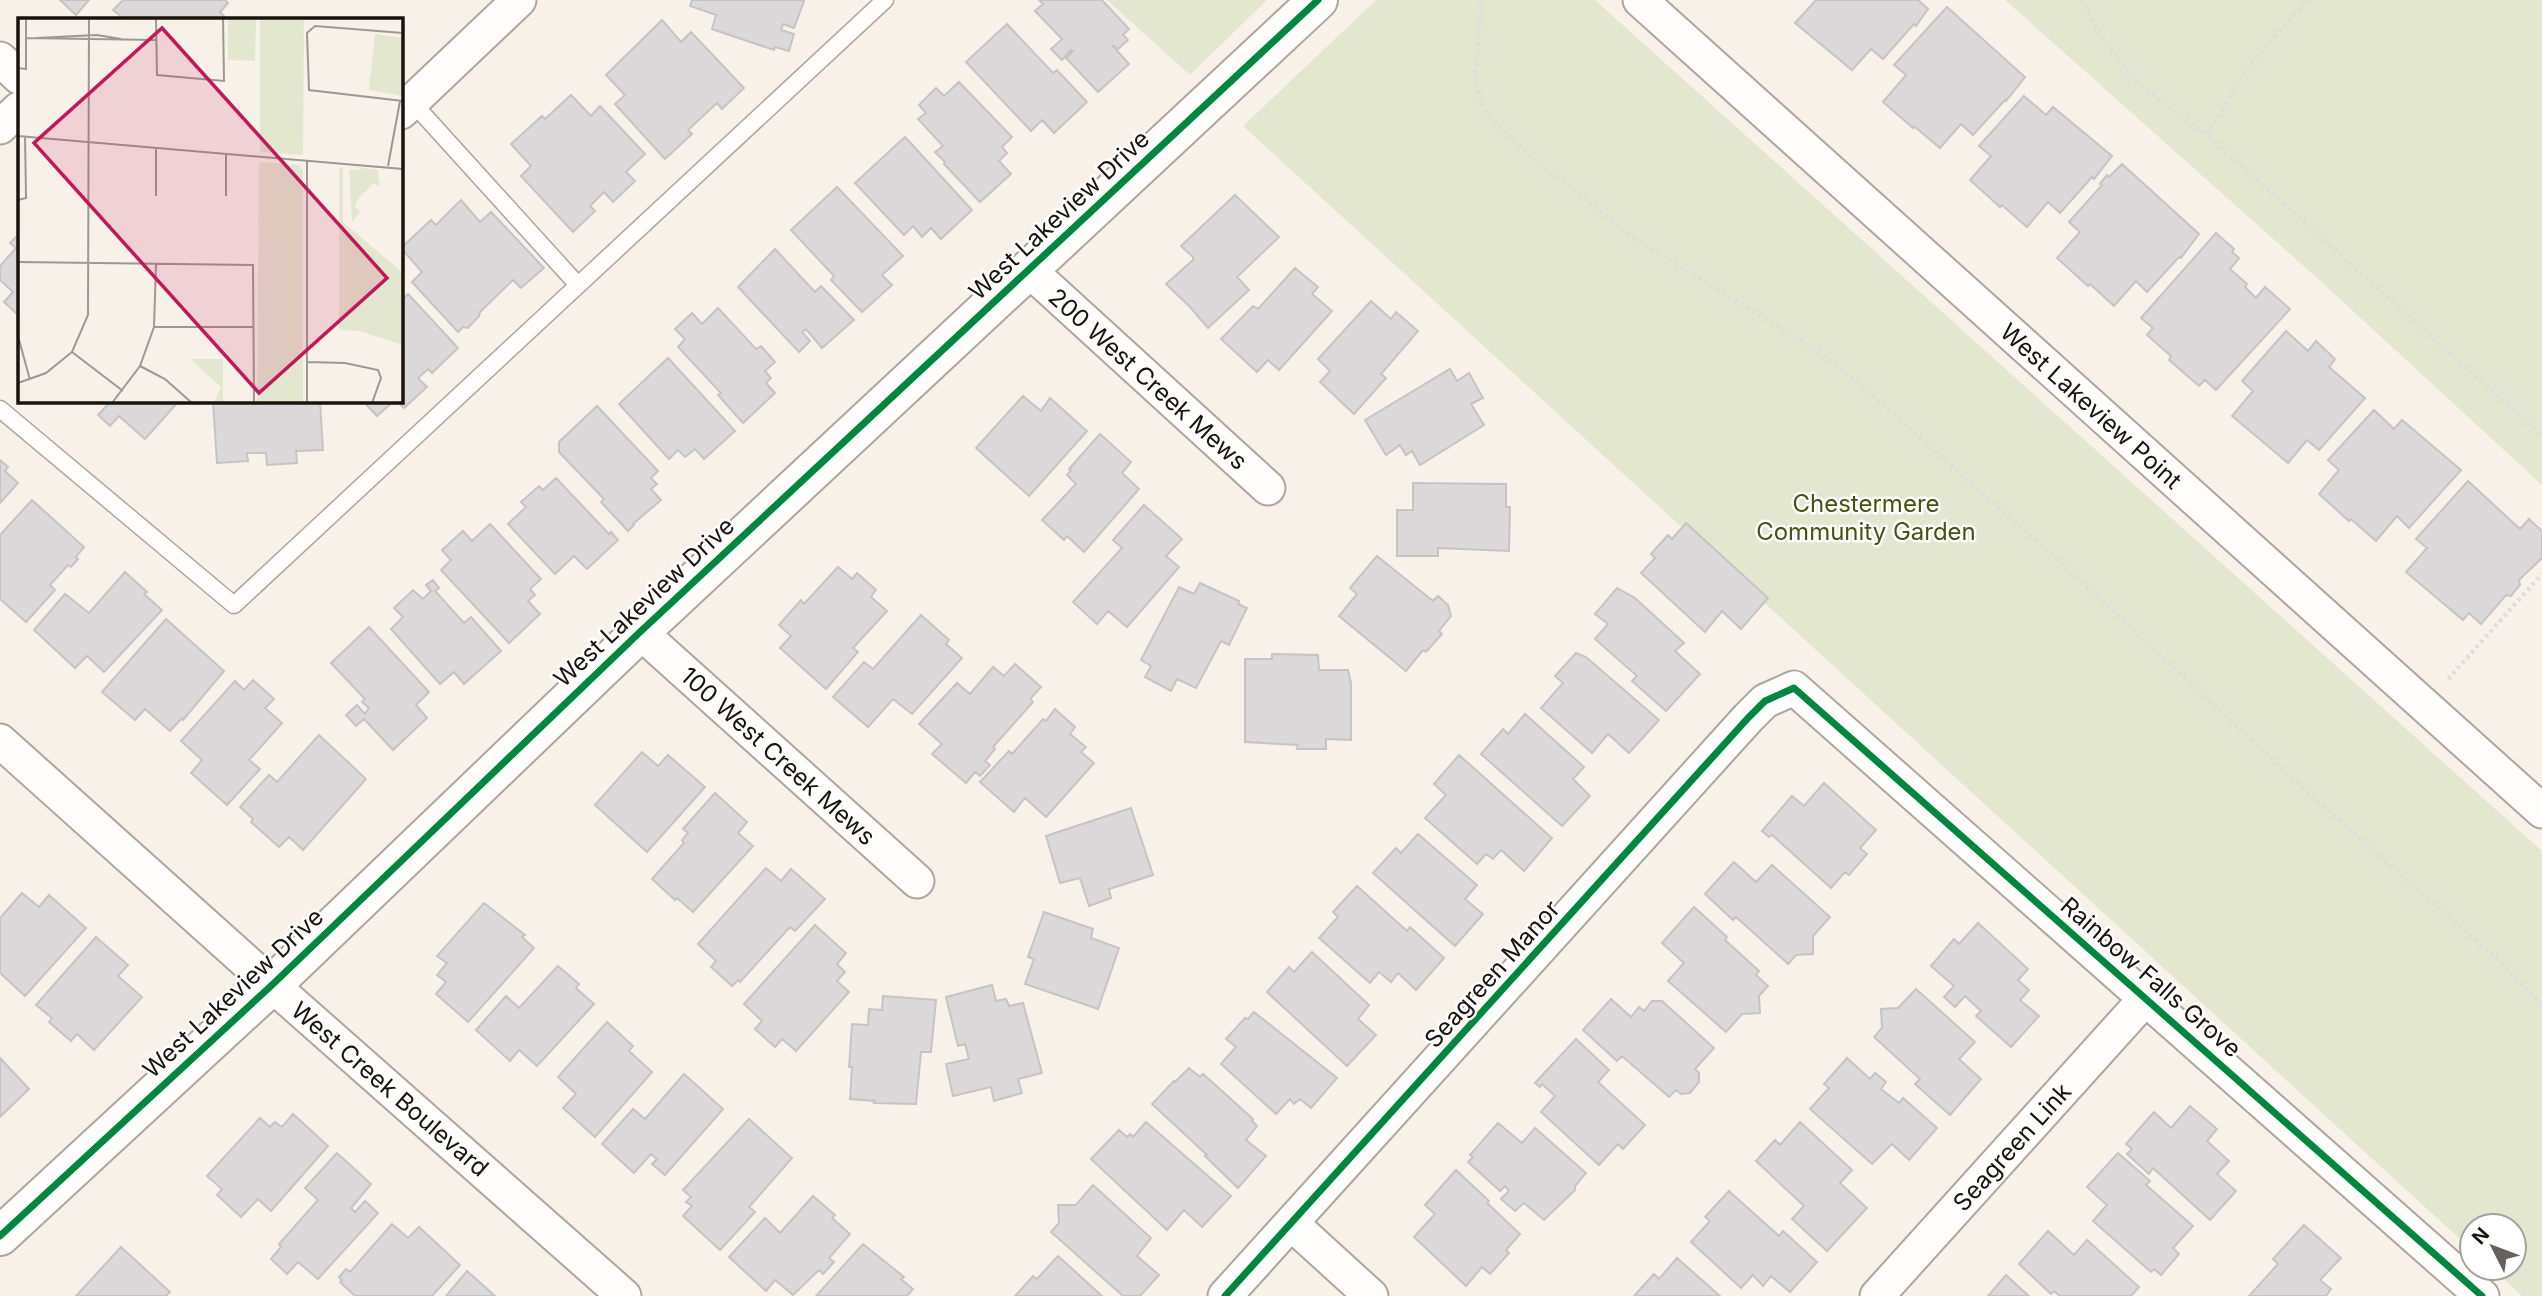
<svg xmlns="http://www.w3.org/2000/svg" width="2542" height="1296" viewBox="0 0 2542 1296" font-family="Inter,sans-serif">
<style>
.green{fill:#e4e7cf}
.building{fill:#dbd8d9;stroke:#c5c3c4;stroke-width:2}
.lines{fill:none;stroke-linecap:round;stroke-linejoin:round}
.service-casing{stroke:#aca69f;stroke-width:19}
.minor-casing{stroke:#aca69f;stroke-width:37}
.tertiary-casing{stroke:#aca69f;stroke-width:42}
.path{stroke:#e0dedc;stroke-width:4.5;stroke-dasharray:3.5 3.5;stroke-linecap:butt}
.service{stroke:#fefdfc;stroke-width:16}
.minor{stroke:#fefdfc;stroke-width:33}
.tertiary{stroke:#fefdfc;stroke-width:38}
.cycleway-casing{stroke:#fff;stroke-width:11}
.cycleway{stroke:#00873e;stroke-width:7}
.labels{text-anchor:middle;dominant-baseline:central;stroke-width:5;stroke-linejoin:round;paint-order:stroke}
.street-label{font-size:24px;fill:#18130d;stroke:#fff}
.park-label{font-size:24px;fill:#46520d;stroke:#fff}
.inset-road{fill:none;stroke:#9e9892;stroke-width:2}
.view{fill:#c2185b;fill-opacity:0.15;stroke:#c2185b;stroke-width:3.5}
.inset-edge{fill:none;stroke:#18130d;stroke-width:3.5}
</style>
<rect width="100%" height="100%" fill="#f8f1ea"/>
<!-- green -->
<path class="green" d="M1107,0H1267L1190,75Z
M1376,0H1595L2542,851V1296H2522L2492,1268H2514V1226H2472V1250L1243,126Z
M2005,0H2542V485L2317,278Z"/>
<!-- building -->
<path class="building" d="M60,0H89L76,15Z
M123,0H225L228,3L220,12L227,19H124L113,10Z
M692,0H801L804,1L794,28L783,24L781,30L794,34L789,51L775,47L774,50L712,29L716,15L690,6Z
M1039,0H1102L1129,29L1123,35L1128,40L1118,49L1112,45L1129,64L1098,92L1066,58L1073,51L1071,50L1062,60L1051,49L1062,39L1035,11L1043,4Z
M1816,0H1918L1928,9L1916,26L1914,24L1883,59L1871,49L1852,70L1795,23Z
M1947,7L2025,77L2006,101L2005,100L1973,135L1961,124L1940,148L1915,127L1913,128L1883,102L1906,75L1894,65Z
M662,20L681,42L691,32L744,88L722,109L717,103L688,130L692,134L665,159L615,104L625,95L606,75Z
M1007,24L1053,73L1057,70L1087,102L1054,133L1042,120L1031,131L966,62Z
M959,82L1012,137L1002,147L1007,153L999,161L1011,174L980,202L944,164L945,162L935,152L943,146L918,119L926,113L919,105L936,88L944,96Z
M571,95L591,116L600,106L645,154L626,172L635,181L613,202L604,192L590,206L595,211L573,232L521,176L531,166L511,144L542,116L545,119Z
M2024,96L2046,115L2053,107L2112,156L2094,179L2092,177L2060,213L2048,202L2027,227L2002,205L2000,207L1970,180L1991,156L1979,146Z
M905,137L972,210L941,239L931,228L922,237L913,226L904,235L855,183Z
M2122,164L2199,234L2181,258L2179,257L2147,292L2136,281L2114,306L2090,284L2088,286L2057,258L2080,232L2069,222L2102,185L2100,184L2107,175L2109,177Z
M837,187L903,256L882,275L892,285L862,312L831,280L834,276L791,230Z
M1235,195L1279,237L1237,277L1249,290L1208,328L1190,307L1166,284L1193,260V257L1181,246Z
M461,200L480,222L491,212L544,268L521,288L513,280L480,312L479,316L468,328L463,327L458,332L412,282L422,272L401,248L431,220L436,225Z
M2216,233L2234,249L2232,252L2239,258L2230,269L2247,284L2245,287L2256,298L2265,287L2290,309L2216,390L2205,380L2199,386L2169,360L2171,356L2147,335L2153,328L2141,318Z
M19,234V316L4,302L13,292L0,280V266L16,248L10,243Z
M775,249L815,292L821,286L854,320L822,348L806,329L802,332L810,341L799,352L738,287Z
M1295,268L1318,287L1312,294L1332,311L1279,370L1268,360L1257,372L1221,339L1253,306L1258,309Z
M408,294L458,348L432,373L428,369L418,378L427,387L404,408L397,401H401V301Z
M1371,301L1391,319L1396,312L1418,331L1381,374L1386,378L1354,414L1320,382L1330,371L1318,359Z
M718,308L756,349L761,346L775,362L765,371L771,378L766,383L775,393L743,423L718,395L721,393L678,347L685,339L675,329L692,313L702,324Z
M2286,331L2308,351L2316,341L2335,359L2329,367L2365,398L2319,450L2307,440L2288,463L2232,416L2253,391L2242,381Z
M668,358L735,431L704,459L695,449L685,457L678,450L669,459L619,404Z
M1450,369L1457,381L1469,373L1483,398L1471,404L1484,425L1420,465L1412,451L1406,455L1400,445L1386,455L1365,420Z
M1023,396L1041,411L1050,398L1087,431L1029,496L976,448Z
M111,401H179L145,439L119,416L110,426L98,415Z
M213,401H320L323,450L296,451L297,463L267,465L266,453H247L248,461L217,463Z
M363,401H394L377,416Z
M597,406L658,471L651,478L657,484L651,489L661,500L633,524L634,525L628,531L601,502L604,499L559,452V442Z
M2374,410L2394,429L2402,420L2461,470L2409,528L2397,516L2376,541L2351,519L2349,521L2319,494L2339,470L2328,460Z
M1100,434L1131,462L1122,473L1139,489L1084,552L1067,536L1064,540L1042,520L1076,484L1067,475L1071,470L1069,469Z
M0,460L8,467L5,471L18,483L0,503Z
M556,478L609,534L611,532L618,540L587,569L574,556L555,574L508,524L526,507L521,502L539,486L543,490Z
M2468,481L2520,529L2529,519L2542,531V558L2519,580L2520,585L2511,596L2506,595L2481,624L2469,613L2463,620L2406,572L2427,548L2416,539Z
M1413,483L1506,484V507H1510L1509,551L1438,548V556H1397V510H1413Z
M32,500L84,547L76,557L78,559L71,567L68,565L50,585L55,590L26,622L0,599V535Z
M1144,505L1182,539L1166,556L1179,567L1127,627L1108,611L1097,624L1073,602L1122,548L1113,540Z
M1686,523L1768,598L1741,629L1722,611L1705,632L1641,573L1655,558L1651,554L1668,535L1672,539Z
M490,524L541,579L530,589L535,595L528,601L540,614L509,643L441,570L451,560L442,550L463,531L472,541Z
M1377,556L1433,601L1438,596L1448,605L1451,616L1439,631L1442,634L1426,652L1423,650L1406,671L1339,616L1357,594L1350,588Z
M838,567L852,579L857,573L876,590L871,597L887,611L853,648L858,652L826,689L780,648L791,636L779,625L801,600L804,604Z
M125,572L147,592L144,594L162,610L104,672L87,656L75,668L34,630L65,594L89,613Z
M433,580L439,588L435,591L464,623L471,617L501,651L464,684L454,672L440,684L391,629L403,617L394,608L413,590L423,599L431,591L426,585Z
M1200,583L1239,601L1238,604L1247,608L1229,645L1221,641L1196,688L1177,679L1171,691L1145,677L1151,666L1141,660L1179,587L1194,594Z
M1617,588L1635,598L1684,643L1675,651L1700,674L1666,711L1632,681L1637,676L1595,639L1608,624L1595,614Z
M921,615L949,640L946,644L962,658L912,714L893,699L868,727L833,697L864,662L873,669Z
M166,619L224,671L183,720L182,718L170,731L145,709L135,720L102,692Z
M369,627L429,692L416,705L427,718L393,750L364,719L356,726L346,715L357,705L365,714L369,708L362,702L365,699L331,663Z
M1576,653L1586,657L1659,720L1629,753L1608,734L1592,753L1541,708L1563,683L1555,676Z
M1272,654L1318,655L1319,670H1348L1351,683V740L1326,739V749H1297L1298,745L1245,742V659H1272Z
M1015,664L1041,687L1030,699L1033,702L993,747L995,749L985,761L990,765L980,776L975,772L966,783L932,754L942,744L919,724L957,683L970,694L993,667L1004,676Z
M253,680L274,699L265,708L282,723L249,760L260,769L227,805L191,773L202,760L181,741L235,681L244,690Z
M1055,709L1075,727L1070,734L1086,747L1081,752L1094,763L1046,817L1025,798L1014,812L980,782L1009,751L1012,754L1043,719L1046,721Z
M1525,714L1584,767L1573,779L1590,796L1562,826L1481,754L1503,729L1508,734Z
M319,735L366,779L303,850L289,837L279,847L251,822L253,819L240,807L269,775L277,782Z
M642,752L658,766L668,755L705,787L647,852L595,805Z
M1459,755L1552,838L1524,871L1501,850L1493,859L1486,854L1477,864L1425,818L1446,795L1434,784Z
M1824,783L1876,830L1860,848L1867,854L1849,875L1845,872L1831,888L1772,835L1769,837L1762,831L1792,796L1804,806Z
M715,793L747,822L738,833L753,846L693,912L677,898L675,900L652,879L684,843L682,840L688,833L683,829Z
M1131,808L1153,875L1109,889L1111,898L1089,906L1080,878L1060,883L1046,836Z
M1418,834L1477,885L1465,899L1483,914L1455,946L1373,873L1396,848L1401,853Z
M1734,862L1756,882L1772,865L1830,917L1813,936V954L1796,955L1788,964L1736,917L1733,920L1705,894Z
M766,868L781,881L791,869L825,899L795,931L790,927L740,982L738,980L732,986L711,967L716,961L698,944Z
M1357,886L1407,931L1410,927L1444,958L1416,990L1398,973L1391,982L1379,972L1370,983L1319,938L1338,917L1333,912Z
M22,893L39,907L49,895L86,928L25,996L0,973V918Z
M484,903L525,935L522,937L534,948L468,1022L436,994L446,982L437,975L447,963L437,956Z
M1694,907L1727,937L1725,940L1759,971L1756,975L1768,986L1759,996L1760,1013L1742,1014L1726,1032L1668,981L1684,963L1662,943Z
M1044,912L1093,929L1091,938L1119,948L1098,1009L1025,984L1034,959L1028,957Z
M1978,923L2028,969L2018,980L2029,990L2020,1000L2039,1016L2011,1047L1976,1016L1981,1011L1965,996L1955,1007L1944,997L1954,986L1931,966L1954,939L1959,944Z
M815,925L846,953L837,964L845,972L837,981L849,992L796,1051L782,1039L775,1047L755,1029L762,1021L744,1004Z
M96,937L128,965L118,976L142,997L94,1050L77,1034L71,1041L49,1022L52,1018L36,1005Z
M1312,952L1369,1005L1358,1019L1376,1035L1347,1066L1267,992L1289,967L1294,972Z
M558,966L579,984L576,988L594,1004L537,1066L519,1050L510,1061L476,1030L506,996L519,1008Z
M992,985L996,1001L1006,999L1009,1006L1023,1003L1042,1073L1018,1079L1022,1093L994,1101L991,1087L953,1096L946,1064L969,1059L965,1044L958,1046L946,997Z
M1916,989L1975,1042L1959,1059L1981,1079L1950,1115L1915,1084L1920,1079L1874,1037L1882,1028L1881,1009L1898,1008Z
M883,996L936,1000L931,1052H921L916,1104L874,1103L875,1101L850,1099L852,1067H849L852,1024L868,1025L869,1009L882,1010Z
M1611,999L1631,1017L1639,1007L1644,1011L1652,1001H1662L1714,1048L1695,1069L1699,1073V1082L1690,1093L1681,1094L1676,1090L1669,1097L1622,1056L1617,1061L1583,1030Z
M1254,1012L1337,1078L1311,1108L1300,1099L1294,1104L1290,1099L1276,1114L1221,1064L1236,1047L1226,1039L1245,1018L1248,1019Z
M607,1022L633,1046L629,1051L652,1072L595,1137L563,1108L576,1094L558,1077Z
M1576,1039L1609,1070L1598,1082L1645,1125L1623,1149L1618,1144L1599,1165L1541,1112L1555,1096L1542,1084L1540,1087L1535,1083Z
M0,1058L29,1089L0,1117Z
M1847,1058L1870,1079L1875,1073L1886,1082L1881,1089L1899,1103L1903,1098L1937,1128L1909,1160L1892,1144L1872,1164L1810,1109L1829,1088L1824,1084Z
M1189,1068L1200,1077L1203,1074L1253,1119L1252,1121L1257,1126L1246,1140L1266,1156L1238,1188L1205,1156L1207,1155L1152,1104L1174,1081L1175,1082Z
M684,1074L723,1109L665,1175L652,1164L657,1159L651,1154L634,1173L602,1144L633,1109L645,1119Z
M2190,1106L2217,1129L2207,1141L2229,1161L2217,1174L2236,1191L2210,1220L2153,1168L2149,1174L2127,1154L2132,1149L2126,1144L2154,1112L2171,1128Z
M293,1114L328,1146L271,1211L258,1199L241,1217L217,1195L222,1189L207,1176L260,1118L270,1127L275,1122L282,1127Z
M749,1119L792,1158L749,1207L755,1212L720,1250L683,1216L692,1206L686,1202L691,1197L683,1190Z
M1146,1122L1231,1196L1202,1227L1184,1210L1167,1230L1091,1159L1119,1130L1127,1137L1130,1134L1133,1137Z
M1800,1122L1852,1170L1840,1183L1867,1208L1827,1251L1792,1219L1804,1206L1756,1161L1775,1140L1780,1145Z
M1498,1123L1522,1143L1535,1128L1586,1173L1575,1186V1190L1544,1220L1524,1203L1515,1211L1501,1199L1509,1191L1505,1186L1500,1191L1468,1162L1473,1157L1470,1155Z
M337,1153L371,1184L351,1208L355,1212L365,1201L378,1213L318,1279L298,1262L287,1274L271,1259L281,1247L279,1244L318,1200L305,1188Z
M2118,1153L2150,1181L2146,1185L2193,1226L2173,1248L2179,1254L2161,1275L2154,1269L2151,1272L2093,1221L2107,1205L2087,1187Z
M1456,1170L1489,1201L1487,1203L1520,1234L1506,1250L1509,1253L1490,1274L1482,1267L1466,1286L1414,1237L1435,1214L1425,1205Z
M1093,1185L1151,1238L1137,1256L1159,1275L1140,1296H1123L1051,1232L1059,1223L1058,1205H1076Z
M1729,1191L1779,1236L1783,1231L1817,1262L1790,1292L1771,1276L1763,1286L1753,1275L1741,1288L1691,1242L1710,1221L1705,1217Z
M813,1196L835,1215L832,1218L850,1234L829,1258L834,1262L823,1274L819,1270L793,1295L775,1280L766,1291L729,1257L765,1218L780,1233Z
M392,1224L408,1238L419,1227L460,1265L432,1296H355L340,1282L342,1281L339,1277L346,1269L350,1272Z
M2304,1225L2341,1258L2320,1280L2331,1289L2326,1296H2249L2278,1264L2273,1259Z
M2048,1231L2074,1255L2087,1240L2139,1287L2131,1296H2060L2054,1291L2051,1294L2019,1264Z
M863,1244L904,1277L901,1279L913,1289L907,1296H816Z
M121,1247L170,1292L166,1296H76Z
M1058,1256L1102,1296H1015L1033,1276L1037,1279Z
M1677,1258L1720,1296H1634L1654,1274L1659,1279Z
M467,1271L495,1296H446Z
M2006,1275L2020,1288L2029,1296H1988Z"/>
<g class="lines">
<!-- service casing -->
<g class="service-casing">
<path id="service" d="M412,102L577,284
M0,409L234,605L885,0"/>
</g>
<!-- minor casing -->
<g class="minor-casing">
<path id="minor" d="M1640,0L2542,811
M0,59L19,77
M401,112L519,0
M0,127L19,109
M1029,270L1268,488
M640,632L917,881
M0,741L272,985L624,1296
M1292,1224L1371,1296
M1225,1296L1748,718L1765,701L1794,688L2482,1296
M1877,1296L2146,998"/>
</g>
<!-- tertiary casing -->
<g class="tertiary-casing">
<path id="tertiary" d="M0,1236L272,985L640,632L1318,0"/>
</g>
<!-- path -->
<path class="path" d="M1482,0L1475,78L1480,98L1484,111L1517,145L1634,238L1816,350L1857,382L2062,564L2315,799L2505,966L2542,1006
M2081,0L2097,29L2133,80L2207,135
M2311,0L2303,5L2250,64L2207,135L2542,436
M2448,679L2542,574"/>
<!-- service -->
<use href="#service" class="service"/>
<!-- minor -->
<use href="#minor" class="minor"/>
<!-- tertiary -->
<use href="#tertiary" class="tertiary"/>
<!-- cycleway casing -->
<g class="cycleway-casing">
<path id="cycleway" d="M0,1236L272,985L640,632L1318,0
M1225,1296L1748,718L1765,701L1794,688L2482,1296"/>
</g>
<!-- cycleway -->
<use href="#cycleway" class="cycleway"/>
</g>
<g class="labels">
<!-- street labels -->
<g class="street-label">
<text transform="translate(1059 215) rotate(-43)">West Lakeview Drive</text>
<text transform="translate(1148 379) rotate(42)">200 West Creek Mews</text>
<text transform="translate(2091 406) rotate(42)">West Lakeview Point</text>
<text transform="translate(644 602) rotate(-43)">West Lakeview Drive</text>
<text transform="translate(778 756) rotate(42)">100 West Creek Mews</text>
<text transform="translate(1492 974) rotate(-48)">Seagreen Manor</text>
<text transform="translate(2151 977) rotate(41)">Rainbow Falls Grove</text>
<text transform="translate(233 993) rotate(-43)">West Lakeview Drive</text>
<text transform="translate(390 1089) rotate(41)">West Creek Boulevard</text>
<text transform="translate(2012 1147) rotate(-48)">Seagreen Link</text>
</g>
<!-- park labels -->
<g class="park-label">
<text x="1866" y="503">Chestermere<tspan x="1866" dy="28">Community Garden</tspan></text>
</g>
</g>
<!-- overview -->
<g transform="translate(18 18)">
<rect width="385" height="385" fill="#f8f1ea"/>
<path d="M210,0H238L237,43L210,42ZM242,0H286L285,137L242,134ZM357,16L385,20V78L351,72ZM241,144L281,147L285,153V385H239ZM332,148L360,152L362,169L356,165L341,180L337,188L342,194L334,205L331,152H347ZM321,150L325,151V204L385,255V327L341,313L321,312ZM172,341H205V385H196L203,369Z" fill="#e4e7cf"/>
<path class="inset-road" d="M138,0L139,57L206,63L205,0M385,15L297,8L289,15L291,72L385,83M8,20L138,22M18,20L79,17L103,21M0,50L8,51V0M0,118L385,151M138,129V178M289,142V385M370,148L382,83M208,178V135M0,182L8,180L7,118M0,244L235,247L236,385M136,309H235M0,318L12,362M54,334L105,373M289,344L327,345L360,352L363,360L354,385M122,348L147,361L174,385M0,365L28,355L54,334L70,297L71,0M94,385L122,348L136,309L138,246"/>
<path class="view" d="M144,10L369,260L241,375L16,125Z"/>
<rect width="385" height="385" class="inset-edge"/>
</g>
<!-- north arrow -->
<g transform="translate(2493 1247) rotate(312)"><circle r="33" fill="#ffffff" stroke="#a3a19e" stroke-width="2"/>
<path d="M0-5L12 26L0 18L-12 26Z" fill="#66615a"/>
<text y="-10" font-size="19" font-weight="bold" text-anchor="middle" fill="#18130d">N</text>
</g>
</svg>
